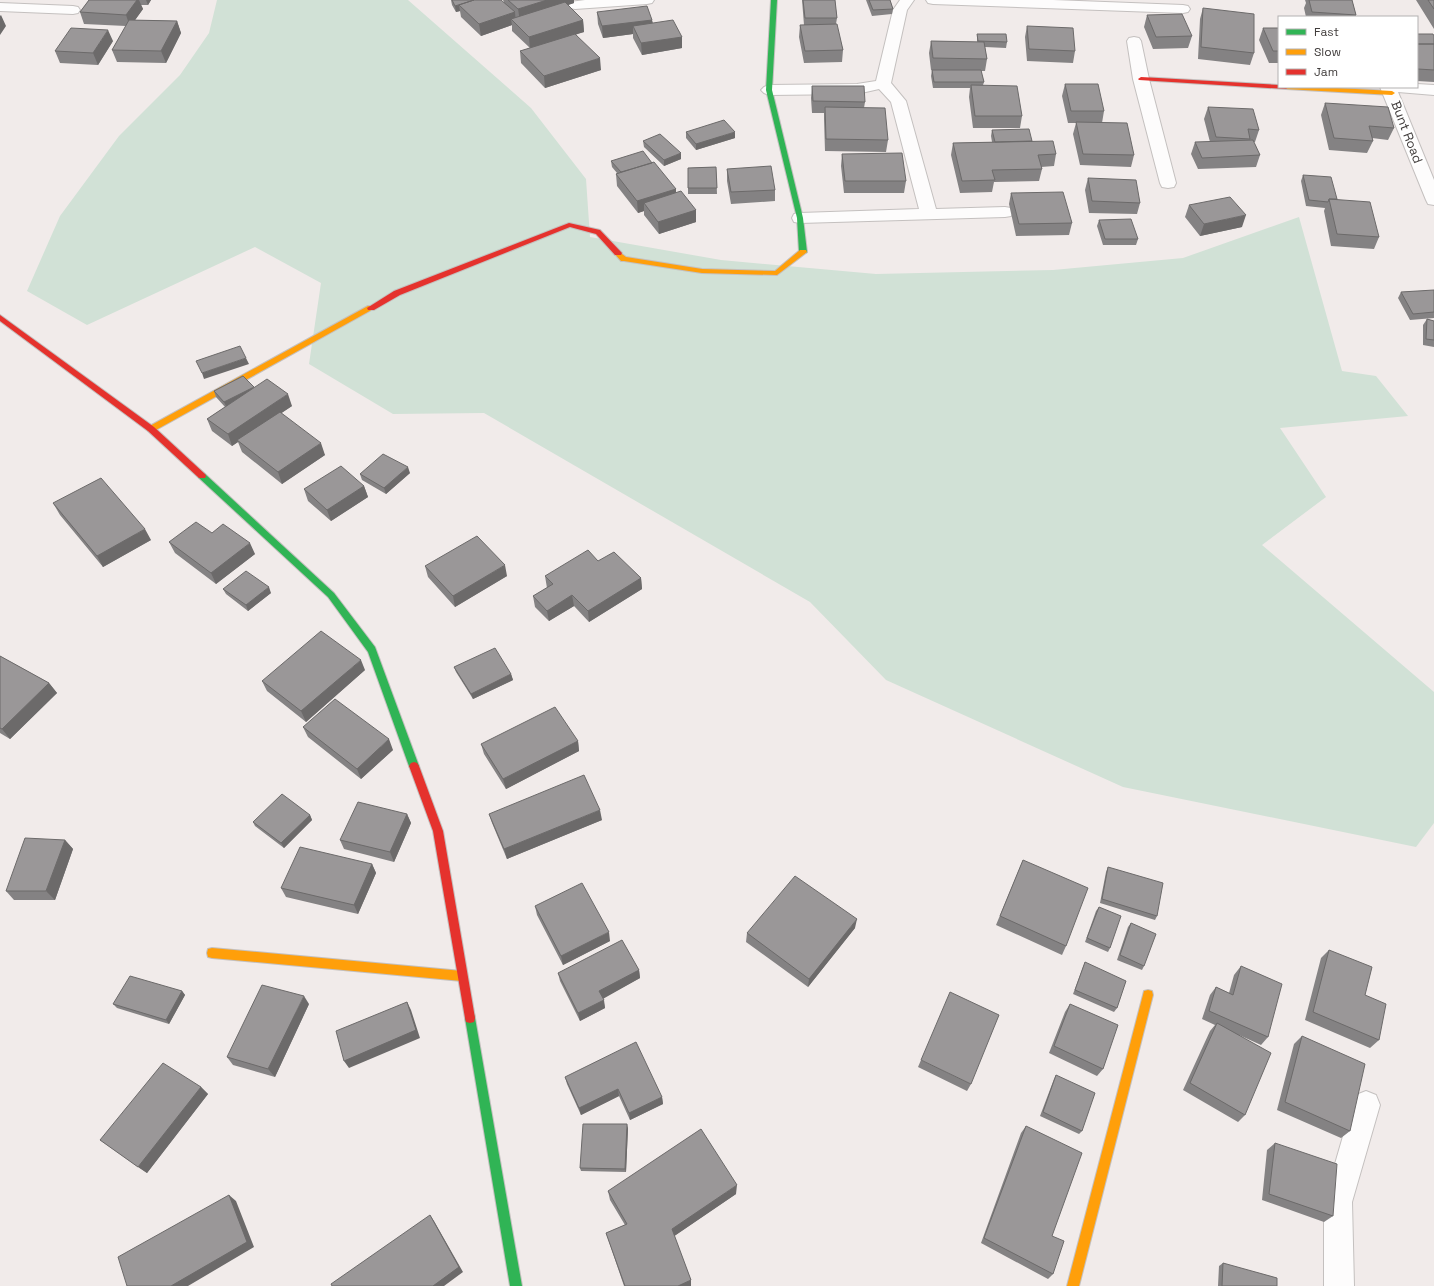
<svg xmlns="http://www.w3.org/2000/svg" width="1434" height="1286" viewBox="0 0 1434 1286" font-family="'Space Grotesk',sans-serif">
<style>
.green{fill:#d1e1d6}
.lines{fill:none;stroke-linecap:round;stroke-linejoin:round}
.street-casing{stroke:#c4c0bf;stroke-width:2}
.fast-casing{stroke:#c4c0bf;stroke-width:2}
.slow-casing{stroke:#c4c0bf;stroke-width:2}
.jam-casing{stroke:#c4c0bf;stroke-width:2}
.street{fill:#fdfcfc;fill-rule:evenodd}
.fast{fill:#30b455;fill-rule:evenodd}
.slow{fill:#ff9f0a;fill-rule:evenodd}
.jam{fill:#e5322d;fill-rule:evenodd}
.wall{fill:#848283}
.shaded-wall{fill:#6c6a6a}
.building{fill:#9a9798;stroke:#6c6a6a}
.labels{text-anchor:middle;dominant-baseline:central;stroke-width:4;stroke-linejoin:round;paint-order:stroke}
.far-street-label{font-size:13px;fill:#403c3b;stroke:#fff}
</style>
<rect width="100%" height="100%" fill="#f1ebea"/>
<!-- green -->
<path class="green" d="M217,0H408L531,108L586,179L590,237L721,260L876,274L1053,270L1183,258L1299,217L1342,371L1376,376L1408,416L1280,428L1326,497L1262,545L1434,692V823L1416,847L1123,787L886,680L810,602L484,413L393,414L309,364L321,283L255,247L87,325L27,291L60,216L119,136L180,75L209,33Z"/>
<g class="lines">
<!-- street casing -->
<g class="street-casing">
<path id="street" d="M654,0L652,3L647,4L575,9L570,8L568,5L570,2L585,0Z
M900,0H914L907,10L891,83L906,101L936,209L1005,207L1011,208L1013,212L1011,216L1005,217L800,223L794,222L792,218L794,214L800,213L919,209L891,102L879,89L857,94L769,95L764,93L761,90L764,87L769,85L857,84L876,81L893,10Z
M926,0H1053L1183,5L1188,6L1190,9L1188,12L1183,13L933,4L928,3Z
M0,3L73,6L78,7L80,10L78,13L73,14L0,11Z
M1134,37L1139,38L1141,41L1149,79L1176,183L1174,187L1168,188L1162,187L1160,183L1133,79L1127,41L1129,38Z
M1417,84L1434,85V95L1398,92L1434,180V205L1428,204L1426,200L1380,87H1417Z
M1366,1091L1376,1095L1380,1105L1352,1202L1354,1286H1324V1202L1352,1105L1356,1095Z"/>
</g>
<!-- fast casing -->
<g class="fast-casing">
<path id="fast" d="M771,0H777L772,90L803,218L807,252L803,254L799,252L797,218L766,90Z
M202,473L205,474L334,593L375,647L419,766L417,769L414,770L411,769L409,766L368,652L328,597L199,478L198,476L199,474Z
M470,1013L474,1014L475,1018L522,1286H510L465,1018L466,1014Z"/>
</g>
<!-- slow casing -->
<g class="slow-casing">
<path id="slow" d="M1283,87H1319L1392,91L1395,93L1392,95L1286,89Z
M800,250H806L807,252L777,275L702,273L624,261H621L614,253L618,251L626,257L702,269L775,271Z
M368,306H374L375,308L154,431H148L147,429L148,427Z
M212,948L462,971L466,972L467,976L466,980L462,981L212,958L208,957L207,953L208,949Z
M1148,990L1152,991L1153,995L1079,1286H1067L1143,995L1144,991Z"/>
</g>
<!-- jam casing -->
<g class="jam-casing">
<path id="jam" d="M1141,77L1279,85V87H1289L1286,89L1139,80L1138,79Z
M569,223L600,230L622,253L621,255H615L596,234L570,227L400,295L374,310H368L367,308L394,291Z
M0,315L154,427L205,474L206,476L205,478H199L148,431L0,321Z
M414,762L417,763L419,766L443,831L475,1018L474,1022L470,1023L466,1022L465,1018L433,831L409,766L411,763Z"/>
</g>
<!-- street -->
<use href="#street" class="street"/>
<!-- fast -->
<use href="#fast" class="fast"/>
<!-- slow -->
<use href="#slow" class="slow"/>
<!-- jam -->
<use href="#jam" class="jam"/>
</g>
<!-- wall -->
<path class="wall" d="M89,0H151L148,5H141L143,9L135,20L177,21L181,33L166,63L117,62L112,50L126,26L84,24L80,12Z
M451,0L504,2L503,0H574V3L568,5L583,20L584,32L576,34L601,70L545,88L521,63L520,51L530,48L512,31V25L481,36L461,17L460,11L456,12L452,5Z
M802,0H835L837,18L836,24L843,50L842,62L804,63L799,37L800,25H804Z
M866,0H890L893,9L892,14L872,16Z
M1305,0H1352L1356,15V17H1306L1304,8L1306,3Z
M1416,0H1434V29Z
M1203,8L1254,53L1250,65L1198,59L1200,19Z
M597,12L652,20L653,23L682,37V48L642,55L633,38V34L603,38L598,24Z
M1147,15L1192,36L1188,48L1153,49L1144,27Z
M1027,26L1075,51L1073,63L1027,61L1025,37Z
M1263,28H1279V63H1269L1259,40Z
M977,34L1007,42L1006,48L985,47L987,59L985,71H981L984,82L983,85L1022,116L1020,128H973L969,97L970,88H933L931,76L932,70H931L929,53L931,41L977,42Z
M1417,34L1434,36V82L1417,81Z
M113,41L98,65L60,63L55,51Z
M1065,84L1104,111L1102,123L1134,155L1131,167L1080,165L1073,134L1076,123H1068L1062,96Z
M812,86L865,102L864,108L888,140L886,152L825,151L824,119V113H812L811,98Z
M1325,103L1394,128L1388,140L1372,138L1373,141L1367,153L1329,150L1321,115Z
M1208,107L1259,130L1255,142H1253L1260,155L1256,167L1198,169L1191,154L1195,142H1210L1204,119Z
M992,130L1032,141L1056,154L1054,166L1041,167L1042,169L1039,181L994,182L992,192L960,193L951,155L953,143L992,142L991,136Z
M686,132L735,138L696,150L686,138Z
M643,141L681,159L664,166L644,147Z
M842,154L906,181L904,193H844L841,166Z
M611,161L676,189V193L696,210V222L659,234L644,215V211L638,213L617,186L616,174L617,173L612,167Z
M716,167L717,194H688V168Z
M727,169L775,190V201L731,204L727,181Z
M1303,175L1337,199L1379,237L1374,249L1331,246L1324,211L1325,208L1306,206L1301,181Z
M1088,178L1140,203L1137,214L1089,213L1085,190Z
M1011,193L1072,223L1069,235L1016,236L1009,204Z
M1189,205L1242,227L1200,236L1185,217Z
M1099,220L1138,239L1136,245H1103L1097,226Z
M1434,291V318L1410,320L1398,298L1401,292Z
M1427,319L1434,321V347L1423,345V325Z
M254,388L292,406L281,413L325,455L282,484L242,452L238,442L232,446L212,431L207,419L225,407L216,397L214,391Z
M410,473L386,494L362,480L360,474Z
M364,486L368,497L331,521L308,501L304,489Z
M53,503L151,540L103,567L60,515Z
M212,533L255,554L216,584L175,553L169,542Z
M598,561L641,578L642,589L589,622L574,606L549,621L535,607L533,596L547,588L545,576Z
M425,566L507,576L455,607L428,577Z
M223,589L271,593L248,611L226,594Z
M0,656L49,683L57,693L10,739L0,733Z
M454,667L511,674L513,680L473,699L456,672Z
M365,670L306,722L267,691L262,681Z
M303,727L393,750L361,779L308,737Z
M578,741L579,751L506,789L484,754L481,744Z
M407,814L411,823L394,862L344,849L340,840Z
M489,814L602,820L507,859L492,823Z
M310,815L312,820L284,848L255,826L253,822Z
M65,840L73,849L55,900H14L6,891Z
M1023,860L1066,946L1062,955L996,925Z
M372,864L376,873L358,914L286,897L281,888Z
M1108,867L1157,916L1155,920L1100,903L1106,872Z
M535,906L610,941L563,965L537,915Z
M1099,907L1110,948L1108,952L1085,942L1096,911Z
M1131,923L1144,966L1142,970L1117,960L1128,927Z
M855,928L808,987L746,942L747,933Z
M1329,950L1365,995L1379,1040L1370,1048L1305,1020L1321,958Z
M1085,962L1117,1008L1114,1012L1073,994L1083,967Z
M1241,966L1268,1037L1261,1045L1239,1035L1245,1115L1238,1122L1183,1090L1210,1031L1215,1025L1202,1019L1210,995L1216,987L1229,993L1234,975Z
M639,970L640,978L603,998L605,1008L580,1021L560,981L558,973Z
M182,991L185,995L169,1024L117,1008L113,1004Z
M309,1004L275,1077L233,1065L227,1057Z
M1070,1004L1103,1069L1097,1076L1049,1053L1065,1012Z
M1302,1036L1350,1131L1341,1138L1277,1110L1294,1044Z
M921,1060L971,1084L967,1091L918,1067Z
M1056,1075L1082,1131L1079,1134L1040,1116L1054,1079Z
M565,1077L662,1097L663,1104L630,1120L619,1096L581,1115L567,1084Z
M201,1087L208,1094L147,1173L100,1140Z
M1026,1126L1052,1236L1053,1274L1048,1279L981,1243L1021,1133Z
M628,1128L626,1172L581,1171L580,1168Z
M1275,1143L1333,1216L1324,1222L1262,1200L1267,1150Z
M608,1191L736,1194L674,1236L691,1280V1286H624L606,1233L625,1225L610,1200Z
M1223,1263L1277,1286H1218L1219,1266Z"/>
<!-- shaded-wall -->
<path class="shaded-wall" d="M137,0H139L143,9L130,27L126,15Z
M146,0H151L148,5Z
M547,0H574V3L520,21L518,9Z
M459,5L460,11L456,12L455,6Z
M515,12L516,24L511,19L512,25L481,36L479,24Z
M1,15L6,26L0,35V16Z
M583,20L584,32L530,49L529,37Z
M652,20L653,31L633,26V34L603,38L602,26Z
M177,21L181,33L166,63L161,51Z
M108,30L113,41L98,65L93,53Z
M682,37V48L642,55L641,43Z
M600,58L601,70L545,88L544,76Z
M735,132V138L696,150V144Z
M681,153V159L664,166V160Z
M676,189V201L644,203V211L638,213L637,201Z
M696,210V222L659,234L658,222Z
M1246,215L1242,227L1200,236L1204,224Z
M246,358L249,364L204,379L202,373Z
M254,387L227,408L224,402Z
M288,394L292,406L239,442L237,440L238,442L232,446L228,434Z
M321,443L325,455L282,484L278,472Z
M408,467L410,473L386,494L384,488Z
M364,486L368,497L331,521L327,510Z
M145,529L151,540L103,567L97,556Z
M250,543L255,554L216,584L211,573Z
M505,565L507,576L455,607L453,596Z
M641,578L642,589L589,622L588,611Z
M269,587L271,593L248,611L246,605Z
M572,595L574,606L549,621L547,611Z
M361,660L365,670L306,722L301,711Z
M511,674L513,680L473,699L471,694Z
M49,683L57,693L10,739L2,729Z
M389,739L393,750L361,779L357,769Z
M578,741L579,751L506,789L503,779Z
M600,810L602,820L507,859L504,849Z
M407,814L411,823L394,862L390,852Z
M310,815L312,820L284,848L281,843Z
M65,840L73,849L55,900L46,891Z
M372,864L376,873L358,914L354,905Z
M857,919L855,928L808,987L809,979Z
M609,932L610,941L563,965L561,956Z
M639,970L640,978L601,1000L599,991Z
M182,991L185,995L169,1024L166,1020Z
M304,996L309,1004L275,1077L268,1069Z
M604,1000L605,1008L580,1021L578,1013Z
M407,1002L411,1010L420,1038L349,1068L344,1061Z
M201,1087L208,1094L147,1173L138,1167Z
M618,1089L619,1096L581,1115L579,1108Z
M662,1097L663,1104L630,1120L629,1113Z
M627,1124L628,1128L626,1172L625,1169Z
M737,1185L736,1194L673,1237L672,1229Z
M229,1195L236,1201L254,1247L188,1286H171Z
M430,1215L434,1221L463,1272L444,1286H433Z
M691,1280V1286H678Z"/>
<!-- building -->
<path class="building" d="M89,0H137L126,15L80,12Z
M452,0H474L455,6Z
M474,0H501L515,12L479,24L459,5Z
M508,0H547L518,9Z
M803,0H835L837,18H805Z
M869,0H890L893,9L873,10Z
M1309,0H1352L1356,15L1312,12Z
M1428,0H1434V9Z
M565,2L583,20L529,37L511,19Z
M647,6L652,20L602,26L597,12Z
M1203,8L1254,14V53L1201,47Z
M1182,14L1192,36L1156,37L1147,15Z
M129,20L177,21L161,51L112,50Z
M673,20L682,37L641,43L633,26Z
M837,24L843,50L805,51L800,25Z
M1027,26L1073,28L1075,51L1029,49Z
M71,28L108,30L93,53L55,51Z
M1263,28H1279V51H1273Z
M575,34L600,58L544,76L520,51Z
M977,34H1006L1007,42L978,41Z
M1417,34H1433L1434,36V44H1417Z
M931,41L984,42L987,59L933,58Z
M1417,44H1434V70L1418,69L1417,68Z
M932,70H981L984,82H934Z
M1065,84H1098L1104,111H1071Z
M971,85L1017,86L1022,116H975Z
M812,86H864L865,102L813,101Z
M1325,103L1388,107L1394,128L1369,126L1373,141L1334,138Z
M825,107L885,108L888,140L826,139Z
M1208,107L1253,109L1259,130L1248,129L1250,139L1216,137Z
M724,120L735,132L696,144L686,132Z
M1076,122L1127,123L1134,155L1083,154Z
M1029,129L1032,141L995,142L992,130Z
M660,134L681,153L664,160L643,141Z
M1253,140L1260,155L1202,158L1195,142Z
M1053,141L1056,154L1038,155L1042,169L992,170L995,180L962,181L953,143Z
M643,151L652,163L621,172L611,161Z
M902,153L906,181H845L842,154Z
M654,162L676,189L637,201L616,174Z
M771,166L775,190L731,192L727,169Z
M716,167L717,188H688V168Z
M1303,175L1331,177L1337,199H1329L1328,202L1309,200Z
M1088,178L1136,180L1140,203L1092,201Z
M681,191L696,210L658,222L644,203Z
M1063,192L1072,223L1019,224L1011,193Z
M1230,197L1246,215L1204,224L1189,205Z
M1329,199L1370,202L1379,237L1337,234Z
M1131,219L1138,239H1105L1099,220Z
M1434,290V312L1413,314L1401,292Z
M1427,319L1434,321V340L1426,339Z
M240,346L246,358L202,373L196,361Z
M243,376L254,387L224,402L214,391Z
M267,379L288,394L228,434L207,419Z
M280,412L321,443L278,472L237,440Z
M383,454L408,467L384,488L360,474Z
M341,466L364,486L327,510L304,489Z
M101,478L145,529L97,556L53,503Z
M196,522L212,533L223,524L250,543L211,573L169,542Z
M477,536L505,565L453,596L425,566Z
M588,550L598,561L614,552L641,578L588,611L572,595L547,611L533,596L553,584L545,576Z
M246,571L269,587L246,605L223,589Z
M321,631L361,660L301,711L262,681Z
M495,648L511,674L471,694L454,667Z
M0,656L49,683L2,729L0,728Z
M335,699L389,739L357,769L303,727Z
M555,707L578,741L503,779L481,744Z
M584,775L600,810L504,849L489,814Z
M282,794L310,815L281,843L253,822Z
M358,802L407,814L390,852L340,840Z
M25,838L65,840L46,891H6Z
M300,847L372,864L354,905L281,888Z
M1023,860L1088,888L1066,946L1000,916Z
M1108,867L1163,883L1157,916L1102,899Z
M795,876L857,919L809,979L747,933Z
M582,883L609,932L561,956L535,906Z
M1099,907L1121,916L1110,948L1087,938Z
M1131,923L1156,934L1144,966L1120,955Z
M622,940L639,970L599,991L604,1000L578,1013L558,973Z
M1329,950L1372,967L1365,995L1386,1004L1379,1040L1313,1012Z
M1085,962L1126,981L1117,1008L1075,990Z
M1241,966L1282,984L1268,1037L1209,1011L1216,987L1233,995Z
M130,976L182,991L166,1020L113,1004Z
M262,985L304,996L268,1069L227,1057Z
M950,992L999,1015L971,1084L921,1060Z
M407,1002L416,1030L344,1061L336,1031Z
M1070,1004L1118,1025L1103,1069L1054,1046Z
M1217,1023L1271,1053L1245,1115L1190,1083Z
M1302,1036L1365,1064L1350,1131L1285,1102Z
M636,1042L662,1097L629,1113L618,1089L579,1108L565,1077Z
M163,1063L201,1087L138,1167L100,1140Z
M1056,1075L1095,1093L1082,1131L1043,1112Z
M583,1124H627L625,1169L580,1168Z
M1026,1126L1082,1153L1052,1236L1064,1241L1053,1274L984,1238Z
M701,1129L737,1185L672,1229L691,1280L678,1286H625L606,1233L627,1224L608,1191Z
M1275,1143L1337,1164L1333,1216L1269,1194Z
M229,1195L247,1242L171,1286H127L118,1257Z
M430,1215L459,1267L433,1286H332L331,1284Z
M1223,1263L1277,1278V1286H1222Z"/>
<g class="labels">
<!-- far-street labels -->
<g class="far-street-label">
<text transform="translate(1407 132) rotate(69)">Bunt Road</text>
</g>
</g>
<!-- legend -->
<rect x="1278" y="16" width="140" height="72" fill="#ffffff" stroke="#b3b1b1"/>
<rect x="1286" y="29" width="20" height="6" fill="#30b455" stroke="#b3b1b1"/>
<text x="1314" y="36" font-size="12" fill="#403c3b">Fast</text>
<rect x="1286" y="49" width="20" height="6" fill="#ff9f0a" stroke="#b3b1b1"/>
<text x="1314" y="56" font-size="12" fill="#403c3b">Slow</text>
<rect x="1286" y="69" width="20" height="6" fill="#e5322d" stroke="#b3b1b1"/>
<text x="1314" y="76" font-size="12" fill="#403c3b">Jam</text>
</svg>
